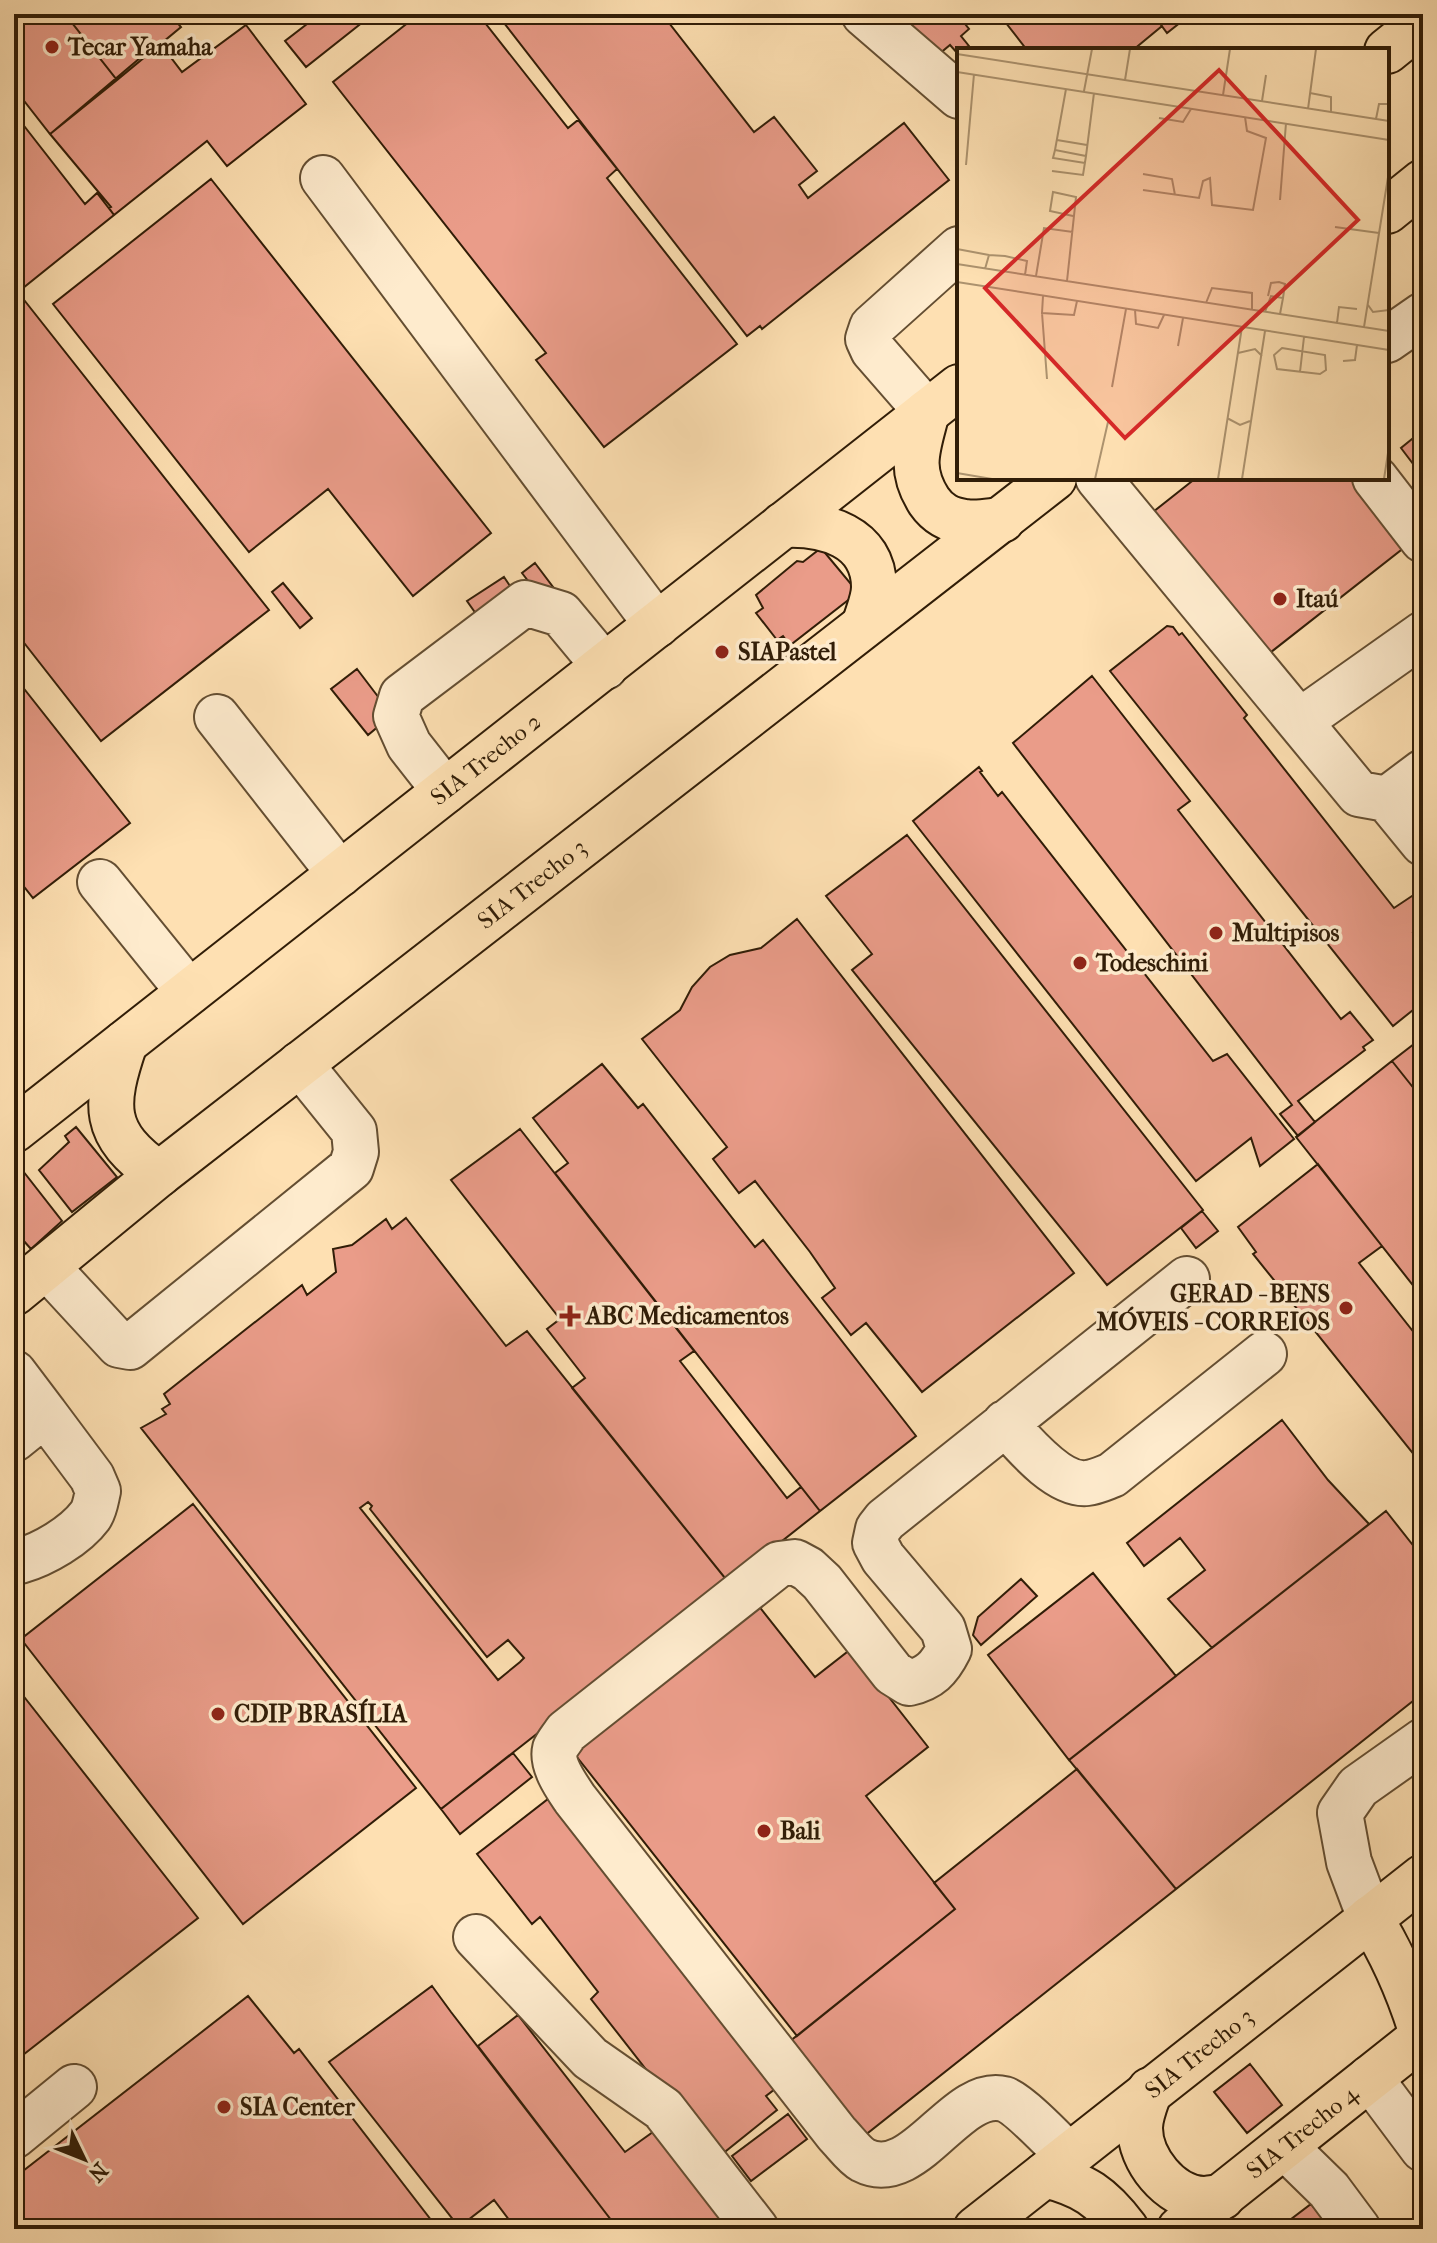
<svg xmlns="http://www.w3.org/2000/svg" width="1437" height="2243" viewBox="0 0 1437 2243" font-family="'IM FELL French Canon',serif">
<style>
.building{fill:#ea9c89;stroke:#311d07;stroke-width:2;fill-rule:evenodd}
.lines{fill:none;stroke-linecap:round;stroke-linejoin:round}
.minor-casing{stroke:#644e32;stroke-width:48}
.major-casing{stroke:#311d07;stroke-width:48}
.minor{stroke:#feebcd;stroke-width:44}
.major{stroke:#fee0b2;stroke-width:44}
.poi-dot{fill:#8f2418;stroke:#feebcd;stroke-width:3}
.labels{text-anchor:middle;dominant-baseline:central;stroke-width:7;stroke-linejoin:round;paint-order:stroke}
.poi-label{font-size:24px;font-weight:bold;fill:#311d07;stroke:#feebcd;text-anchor:start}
.street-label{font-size:24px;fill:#311d07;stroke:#feebcd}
.inset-road{fill:none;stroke:#ac926e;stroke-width:2}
.view{fill:#d62828;fill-opacity:0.15;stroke:#d62828;stroke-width:4}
.inset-edge{fill:none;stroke:#311d07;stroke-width:4}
</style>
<rect width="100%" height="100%" fill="#fee0b2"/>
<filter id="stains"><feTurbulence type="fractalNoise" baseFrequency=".0025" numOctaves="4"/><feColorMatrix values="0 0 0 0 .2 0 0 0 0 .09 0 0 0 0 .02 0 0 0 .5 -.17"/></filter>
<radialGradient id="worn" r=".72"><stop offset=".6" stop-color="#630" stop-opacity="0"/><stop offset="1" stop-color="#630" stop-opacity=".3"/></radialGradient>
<!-- building -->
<path class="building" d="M14,14H65L117,80L50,134L14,88Z
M65,14H170L181,27L117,80Z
M320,14H373L306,67L285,41Z
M419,14H478L568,128L578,120L617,169L607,178L737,344L604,447L536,360L546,353L333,82Z
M497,14H662L754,132L774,117L817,171L799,185L808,198L904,123L949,180L762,329L760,326L747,336Z
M896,14H957L969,29L961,36L969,46L959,50L958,54L950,45L932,60Z
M999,14H1153L1162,26L1133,50H1027Z
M1153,14H1191L1167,33Z
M246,25L306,104L227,166L207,141L114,215L109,208L111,207L50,134L159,42L182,72Z
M14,113L85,204L97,193L114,215L18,292L14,287Z
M211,179L491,533L413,596L328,489L249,552L53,304Z
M17,291L269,610L101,741L14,630V293Z
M1423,430V477L1401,448Z
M1196,478H1359L1410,543L1266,656L1153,512Z
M821,548L856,590V594L793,643L789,644L783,636L777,640L756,613L763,608L756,595L797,561L803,562Z
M535,563L556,591L545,603L522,573Z
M504,577L524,607L488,631L467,601Z
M283,583L312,618L300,628L272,592Z
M1167,626L1173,627L1179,635L1182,633L1247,715L1244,718L1394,908L1415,894L1423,904V925L1413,933L1423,945V1002L1393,1026L1110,671Z
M357,669L392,715L368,735L331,689Z
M14,676L130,823L33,898L14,874Z
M1092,676L1190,801L1178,810L1341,1019L1350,1012L1373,1040L1363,1047L1365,1050L1298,1101L1315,1122L1298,1136L1280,1114L1292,1105L1013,743Z
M979,767L982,771L980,772L998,796L1002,792L1213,1061L1227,1054L1294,1139L1260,1166L1251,1138L1196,1181L913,821Z
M907,835L1203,1210L1107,1285L852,970L872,954L826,896Z
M797,919L1074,1273L922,1392L866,1323L851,1335L822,1298L835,1288L810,1252L755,1181L739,1193L713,1159L727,1147L642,1039L680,1010L692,987L710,967L730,955L761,948Z
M1423,1037V1100L1392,1061Z
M1392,1061L1423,1100V1298L1296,1137Z
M602,1064L638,1108L643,1104L755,1247L763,1240L916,1436L820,1511L555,1173L568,1163L533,1118Z
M76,1127L117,1177L72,1212L39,1170L69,1142L65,1136Z
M520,1129L694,1351L680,1361L787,1498L801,1487L820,1511L729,1583L572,1388L585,1378L547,1329L560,1319L451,1180Z
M1318,1164L1382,1246L1359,1263L1423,1344V1466L1253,1254L1256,1252L1238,1227Z
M23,1171L62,1221L31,1249L14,1230V1176Z
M1202,1211L1218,1231L1196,1248L1181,1228Z
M406,1218L506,1346L527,1331L729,1583L441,1809L141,1428L166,1414L162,1409L170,1404L164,1394L302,1285L307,1295L336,1272L333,1249L352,1245L386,1219L392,1229ZM368,1502L372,1506L370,1509L487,1657L508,1640L524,1658L520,1662L498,1680L360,1508Z
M1282,1420L1328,1480L1369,1524L1212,1648L1168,1599L1205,1570L1180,1538L1144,1566L1127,1543Z
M193,1504L416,1788L243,1924L21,1639Z
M1386,1511L1423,1558V1693L1176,1889L1069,1760Z
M1093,1573L1176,1676L1069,1760L988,1655Z
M1021,1579L1037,1596L981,1645L973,1635L978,1617Z
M754,1600L815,1677L851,1649L928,1747L866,1796L955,1909L797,2036L569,1747Z
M14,1684L198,1918L14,2062Z
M513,1753L532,1777L460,1834L441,1809Z
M1077,1769L1176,1889L864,2136L789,2042L955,1909L934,1883Z
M548,1799L775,2089L766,2096L777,2110L716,2159L591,1999L598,1992L540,1917L532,1924L477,1854Z
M432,1986L451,2012L618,2229H516L494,2200L459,2227L329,2062Z
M248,1996L294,2053L299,2049L438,2229H14V2178Z
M518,2015L625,2152L660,2127L733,2229H618L478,2046Z
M1250,2064L1282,2105L1247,2133L1214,2092Z
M788,2114L807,2139L751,2181L732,2156Z
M1311,2204L1331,2229H1278Z"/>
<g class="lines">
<!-- minor casing -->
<g class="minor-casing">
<path id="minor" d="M864,14L959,96
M323,178L657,625
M1387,340L1423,315
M927,412L873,350L868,339L872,327L959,249
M1098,478L1359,794L1387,799L1423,843
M1375,478L1423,540
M217,717L340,874
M1300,721L1423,634
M445,791L409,745L396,716L402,696L525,603L561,614L605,667
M1387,799L1423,772
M100,882L189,992
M47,1267L119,1345L130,1347L351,1168L356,1152L354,1131L300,1064
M14,1373L45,1414L14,1439
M1005,1423C1023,1443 1058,1486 1087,1483C1096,1482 1104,1478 1112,1475L1264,1354
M14,1557L20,1561C44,1554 75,1536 90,1516C95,1509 96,1499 98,1491L92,1477L45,1414
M1370,1918L1349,1862L1340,1813L1358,1787L1423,1741
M476,1937L590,2058L663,2109L756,2229
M1370,2078L1423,2149
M14,2136L74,2087
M1285,2147L1329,2190L1358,2229
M1069,2156C1057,2144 1018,2103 1004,2099C955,2087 915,2187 863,2160C854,2155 845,2142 837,2134L575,1799C567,1787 551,1765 555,1749C557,1744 563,1737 566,1732L779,1564L795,1562L808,1569L822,1582L893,1673L909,1683C930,1678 939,1669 949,1649L943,1629L883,1558L875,1543L878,1529L885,1520L1187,1279"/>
</g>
<!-- major casing -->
<g class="major-casing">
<g id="major">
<path d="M1387,51L1423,22"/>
<path d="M1387,211L1423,182"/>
<path d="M927,412C918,448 908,468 929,501C938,514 949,520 965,522C977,524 990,521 1002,520"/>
<path d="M783,525C824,523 874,536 874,587C874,599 868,612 865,623"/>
<path d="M125,1043C104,1105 101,1134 159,1174"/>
<path id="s1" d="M14,1130L959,387"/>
<path id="s2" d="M14,1293L159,1174L1054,478"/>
<path d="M1370,1918C1394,1956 1410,1994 1423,2037"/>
<path d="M1150,2090C1146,2102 1140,2116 1140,2128C1140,2159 1169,2197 1203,2199C1209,2199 1216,2197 1222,2197"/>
<path d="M1045,2175C1084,2185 1101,2196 1126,2229"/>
<path id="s3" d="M976,2229L1423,1877"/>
<path id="s4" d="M1180,2229L1423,2036"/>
</g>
</g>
<!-- minor -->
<use href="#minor" class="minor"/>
<!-- major -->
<use href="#major" class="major"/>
</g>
<!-- markers -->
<g class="poi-dot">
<circle cx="52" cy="47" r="8"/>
<circle cx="1280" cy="599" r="8"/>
<circle cx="722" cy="652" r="8"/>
<circle cx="1216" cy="933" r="8"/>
<circle cx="1080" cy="963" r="8"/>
<circle cx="1346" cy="1308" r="8"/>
<path d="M566 1304h8v8h8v8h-8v8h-8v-8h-8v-8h8z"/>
<circle cx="218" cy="1714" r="8"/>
<circle cx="764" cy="1831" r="8"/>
<circle cx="224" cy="2107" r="8"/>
</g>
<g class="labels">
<!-- poi labels -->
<g class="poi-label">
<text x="68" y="47">Tecar Yamaha</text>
<text x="1296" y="599">Itaú</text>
<text x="738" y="652">SIAPastel</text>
<text x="1232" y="933">Multipisos</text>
<text x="1096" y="963">Todeschini</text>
<text x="1330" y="1294" text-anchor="end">GERAD - BENS<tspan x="1330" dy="28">MÓVEIS - CORREIOS</tspan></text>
<text x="586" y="1316">ABC Medicamentos</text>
<text x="234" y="1714">CDIP BRASÍLIA</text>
<text x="780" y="1831">Bali</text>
<text x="240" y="2107">SIA Center</text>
</g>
<!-- street labels -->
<g class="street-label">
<text stroke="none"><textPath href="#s1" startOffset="600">SIA Trecho 2</textPath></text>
<text stroke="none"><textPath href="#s2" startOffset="660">SIA Trecho 3</textPath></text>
<text stroke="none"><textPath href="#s3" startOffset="284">SIA Trecho 3</textPath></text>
<text stroke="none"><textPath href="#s4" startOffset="156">SIA Trecho 4</textPath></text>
</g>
</g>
<!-- overview -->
<g transform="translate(957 48)">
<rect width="432" height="432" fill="#fee0b2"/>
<path class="inset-road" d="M0,6L432,73M0,24L432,92M168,32L173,1M109,41L98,102L129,108L137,45M127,43L135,1M353,45L374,49V64M266,47L273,1M305,53L309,27M351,61L359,1M202,70L226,74L234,61M419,71L422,56H432M100,92L130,97M98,102L96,110L128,115M9,117L17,26M95,123L126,127L129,108M186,126L215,131L218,147M186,142L242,150L246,133L253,130L255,157L296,162L309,90L290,83L288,69M323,152L329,75M378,179L422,185M0,201L32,207M0,216L432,283M28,221L32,207L48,208L70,213L68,227M79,228L87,180L116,184M110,233L119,149L96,144L93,163L116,168M0,234L432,302M86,248L85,265L117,267L120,253M311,248L314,235L322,234L328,236L326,250M249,255L255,240L295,245V262M411,257L416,264L432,262M178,262L179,276L201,280L207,267M308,264L314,248L326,250L323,266M85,265L90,331M380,275L382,259L400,261M407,279L432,123M221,298L226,270M325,300L368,307L369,322L363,326L320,321L317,307ZM281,305L298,301L305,308M386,313L398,312L400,297M343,324L347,289M155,339L169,261M270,370L283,377L293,373M0,425L35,431M138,431L151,374M261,431L285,279M285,431L308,283M427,431L431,405"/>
<path class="view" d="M262,22L401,172L168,390L28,240Z"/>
<rect width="432" height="432" class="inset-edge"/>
</g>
<!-- margin -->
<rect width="1437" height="2243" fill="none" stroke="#fee0b2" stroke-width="48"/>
<rect x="16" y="16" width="1405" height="2211" fill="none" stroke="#311d07" stroke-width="4"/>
<rect x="24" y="24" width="1389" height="2195" fill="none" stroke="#311d07" stroke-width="2"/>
<!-- north arrow -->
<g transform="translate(84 2159) rotate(133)" stroke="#feebcd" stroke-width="6" paint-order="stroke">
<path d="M0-6L14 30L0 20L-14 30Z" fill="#311d07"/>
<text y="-12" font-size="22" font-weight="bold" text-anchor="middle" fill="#311d07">N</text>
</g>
<rect width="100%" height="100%" filter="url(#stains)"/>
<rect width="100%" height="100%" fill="url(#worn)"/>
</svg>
